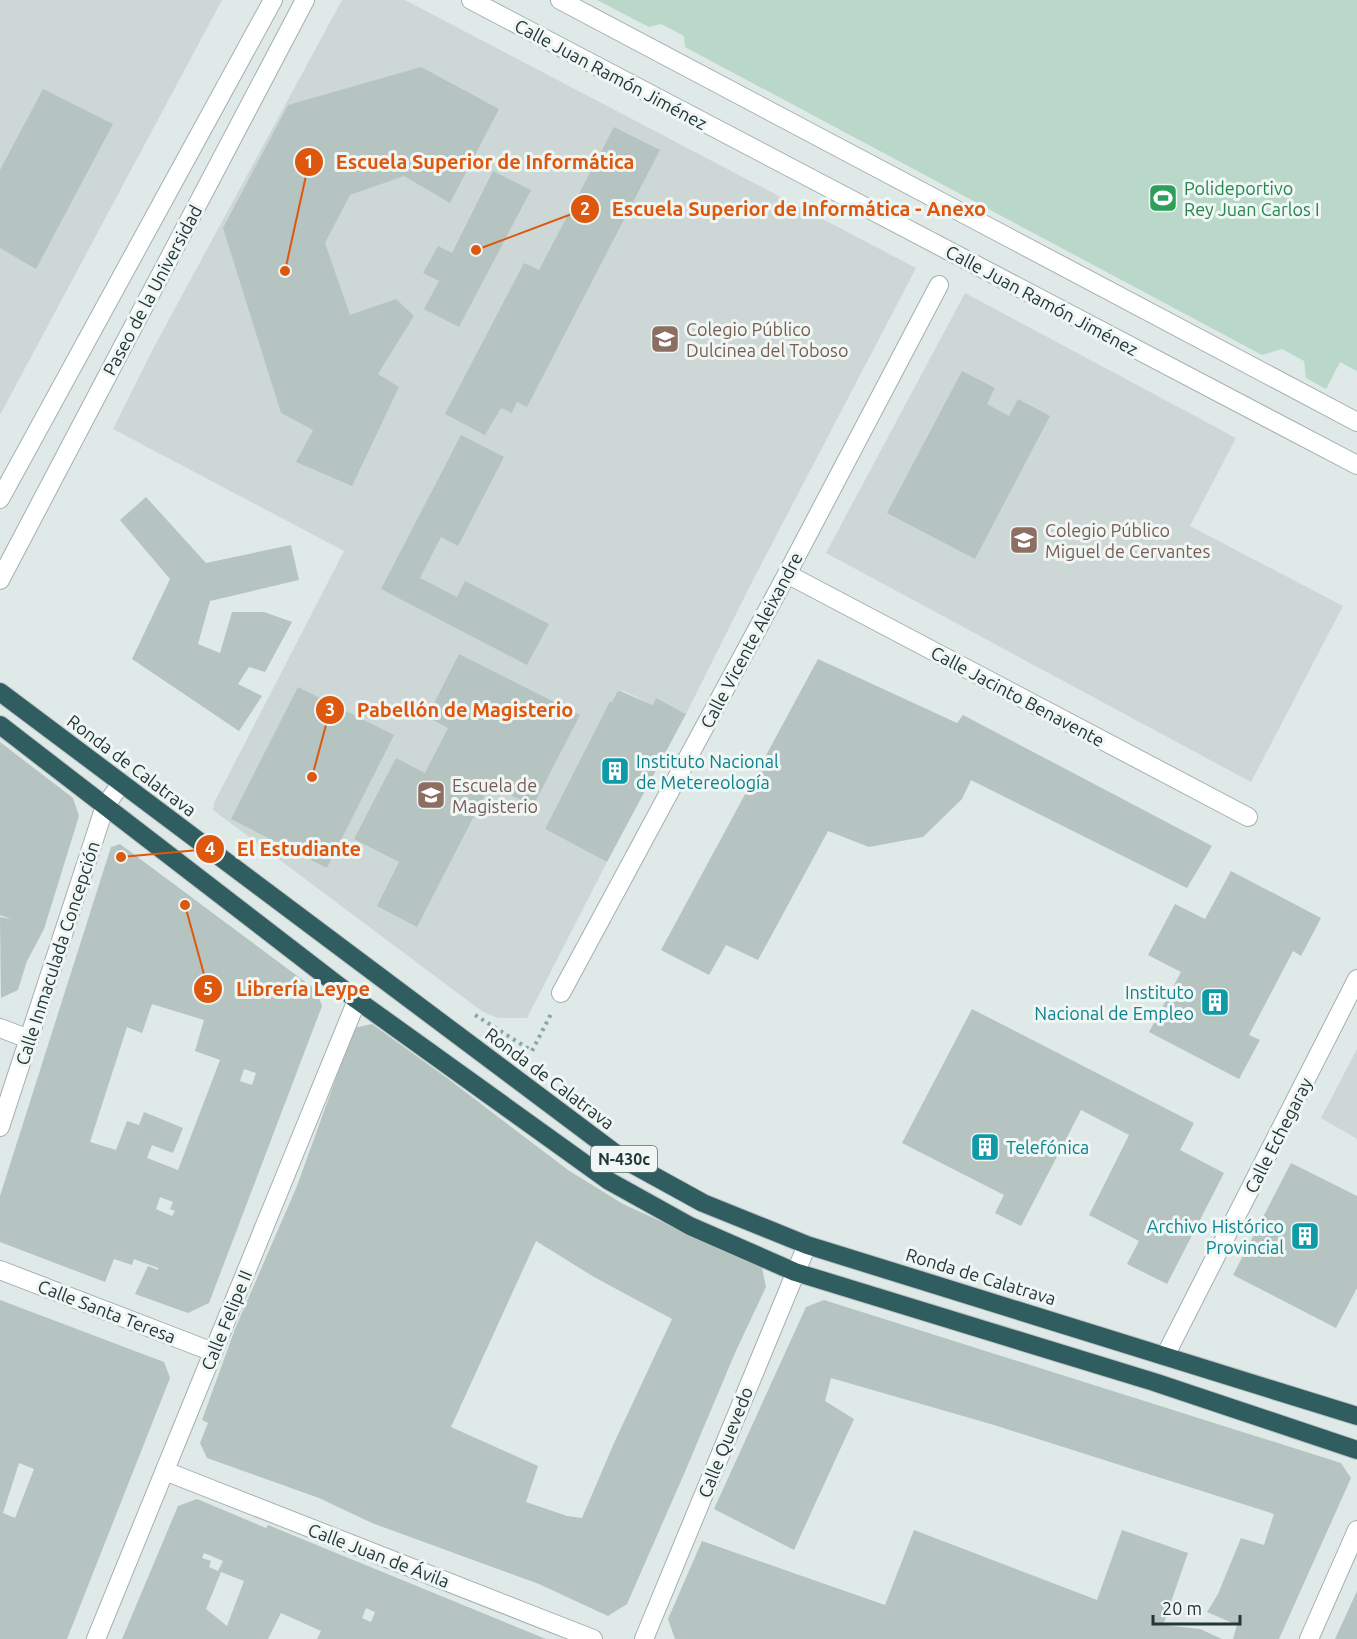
<svg xmlns="http://www.w3.org/2000/svg" width="1357" height="1639" viewBox="0 0 1357 1639" font-family="Ubuntu,sans-serif">
<style>
.built{fill:#cdd8d6}
.green{fill:#b9d8ca}
.building{fill:#b5c3c1;fill-rule:evenodd}
.lines{fill:none;stroke-linecap:round;stroke-linejoin:round}
.minor-casing{stroke:#a3b0af;stroke-width:20}
.highway-casing{stroke:#bdc3c3;stroke-width:20}
.path{stroke:#82a9a8;stroke-width:4;stroke-dasharray:3 4.5;stroke-linecap:butt}
.minor{stroke:#fff;stroke-width:18}
.highway{stroke:#305d60;stroke-width:18}
.labels{text-anchor:middle;dominant-baseline:central;stroke-width:6;stroke-linejoin:round;paint-order:stroke}
.shield{fill:#eff6f4;stroke:#607070;stroke-width:1.5}
.shield-label{font-size:16px;font-weight:bold;fill:#223737}
.street-label{font-size:18px;fill:#223737;stroke:#eff6f4}
.leisure-label{font-size:18px;fill:#27864d;stroke:#eff6f4;text-anchor:start}
.education-label{font-size:18px;fill:#785e54;stroke:#eff6f4;text-anchor:start}
.culture-label{font-size:18px;fill:#0d838f;stroke:#eff6f4;text-anchor:start}
.leader{fill:none;stroke:#de570e;stroke-width:2}
.callout-dot{fill:#de570e;stroke:#eff6f4;stroke-width:2}
.mark-label{font-size:18px;text-anchor:middle;font-weight:bold;fill:#fff}
.callout-label{font-size:20px;text-anchor:middle;font-weight:bold;fill:#de570e;stroke:#eff6f4;stroke-width:6;stroke-linejoin:round;paint-order:stroke}
</style>
<rect width="100%" height="100%" fill="#dfe9e7"/>
<!-- built -->
<path class="built" d="M0,0H222L0,415Z
M342,0H405L916,268L752,582L686,714L656,698L653,705L624,691L617,692L612,702L610,701L545,829L607,862L527,1018H498L483,1012L213,810L214,803L344,551L113,429L153,349Z
M965,293L1236,438L1190,526L1343,606L1251,782L826,553Z
M1357,1049V1139L1321,1118Z"/>
<!-- green -->
<path class="green" d="M597,0H1357V371L1340,362L1326,389L1306,378L1304,361L1282,349L1262,355L685,47L684,36L661,24L649,27Z"/>
<!-- building -->
<path class="building" d="M421,67L499,109L450,203L404,176L350,195L325,243L350,315L396,299L414,316L378,374L399,387L352,486L296,462L313,430L281,413L223,228L288,105Z
M43,89L113,124L36,269L0,248V170Z
M614,127L660,150L527,407L517,402L512,413L501,408L485,435L445,414L524,263L539,270Z
M493,171L531,190L459,327L424,309L439,281L423,273L438,246L452,253Z
M962,371L995,388L987,404L1009,416L1018,399L1050,416L975,559L887,513Z
M461,435L504,457L458,546L441,537L420,578L457,597L465,581L549,624L527,665L381,589Z
M146,497L206,563L291,545L299,580L210,601L198,644L220,653L232,612H264L292,622L265,672L249,667L238,684L262,696L239,731L132,659L170,579L120,520Z
M459,654L580,715L533,806L490,785L417,927L377,906L399,862L354,839L396,758L425,773L448,728L427,717Z
M818,659L957,723L963,715L1212,846L1187,888L971,780L962,799L923,837L869,847L828,831L758,960L726,945L709,975L661,950Z
M298,687L394,735L327,868L231,819Z
M620,691L653,705L656,698L686,714L607,862L545,829L610,701L612,702L617,692Z
M0,742L73,798L79,816L44,929L27,961L18,990L1,998L0,917L11,919L0,915Z
M120,844L316,990L322,1006L209,1303L188,1313L135,1294L148,1266L158,1270V1268L134,1259L132,1265L114,1259L105,1282L0,1242V1196L111,847ZM152,1004L204,1020L195,1051L220,1060L178,1170L147,1158L152,1145L173,1153L183,1128L144,1112L139,1125L127,1121L116,1150L90,1142L127,1027L142,1033ZM244,1069L256,1073L252,1085L240,1081ZM160,1197L173,1202L170,1209L175,1211L172,1216L156,1209Z
M1231,871L1321,918L1301,956L1293,951L1249,1035L1260,1040L1239,1079L1149,1032L1181,972L1148,955L1175,904L1205,919Z
M972,1009L1194,1123L1180,1150L1224,1173L1167,1284L1127,1264L1139,1241L1089,1215L1129,1135L1081,1110L1021,1226L995,1213L1004,1195L902,1143Z
M372,1024L447,1078L568,1170L623,1204L762,1268L766,1287L735,1353L684,1474L627,1604L608,1616L539,1584L372,1523L319,1498L207,1458L200,1443L208,1423L202,1420L235,1329L297,1186L354,1028ZM536,1241L594,1277L672,1319L614,1443L582,1518L567,1516L526,1502L538,1466L451,1427Z
M1291,1163L1357,1196V1288L1336,1328L1233,1275Z
M0,1300L164,1362L170,1378L67,1639H0ZM19,1463L34,1469L15,1518L3,1513Z
M824,1300L1341,1463L1351,1478L1279,1639H1233L1237,1625L1207,1612L1218,1594L1241,1538L1264,1545L1274,1514L994,1425L831,1378L825,1401L854,1419L794,1550L714,1509L806,1307Z
M197,1499L266,1528L268,1525L546,1639H317L321,1631L281,1613L268,1639H122L178,1506ZM204,1553L223,1561L218,1571L209,1567L211,1561L202,1558ZM221,1572L244,1581L227,1626L206,1609ZM366,1608L375,1612L371,1622L362,1618Z
M914,1530L1097,1600L1122,1530L1188,1553L1163,1625L1200,1629L1222,1639H675L668,1619L702,1541L885,1605Z
M1357,1591V1639H1335Z"/>
<g class="lines">
<!-- minor casing -->
<g class="minor-casing">
<path id="minor" d="M471,0L1357,465
M560,0L1357,422
M0,499L273,0
M787,574L1248,817
M0,580L305,0
M561,993L787,574L939,285
M0,1028L29,1039
M0,1127L105,806L121,784
M0,1270L213,1352
M1165,1356L1357,979
M165,1471L593,1639
M96,1639L357,1000
M644,1639L807,1245
M1309,1639L1357,1530"/>
</g>
<!-- highway casing -->
<g class="highway-casing">
<path id="highway" d="M0,692L623,1159L703,1203L807,1245L1357,1416
M0,725L357,1000L609,1181L690,1226L795,1272L1154,1382L1357,1450"/>
</g>
<!-- path -->
<path class="path" d="M475,1015L532,1051L551,1014"/>
<!-- minor -->
<use href="#minor" class="minor"/>
<!-- highway -->
<use href="#highway" class="highway"/>
</g>
<!-- icons -->
<defs>
<g id="stadium-square" transform="scale(1.5)"><rect x="-9" y="-9" width="18" height="18" rx="4" fill="#2e9e5b" stroke="#eff6f4"/><path d="M0-5a6.5 5 0 1 0 0 10a6.5 5 0 1 0 0-10ZM-3.5-1.8h7v3.6h-7Z" fill="#fff"/></g>
<g id="school-square" transform="scale(1.5)"><rect x="-9" y="-9" width="18" height="18" rx="4" fill="#8d6e63" stroke="#eff6f4"/><path d="M0-5L7-2L0 1L-7-2ZM-4 1L0 2.5L4 1V4Q0 6-4 4Z" fill="#fff"/></g>
<g id="building-square" transform="scale(1.5)"><rect x="-9" y="-9" width="18" height="18" rx="4" fill="#0f9aa8" stroke="#eff6f4"/><path d="M-4-6H4V6H1V3H-1V6H-4ZM-2.5-4.3h1.7v1.8h-1.7ZM.8-4.3h1.7v1.8H.8ZM-2.5-1h1.7V.8h-1.7ZM.8-1h1.7V.8H.8Z" fill="#fff"/></g>
<g id="university-square" transform="scale(1.5)"><rect x="-9" y="-9" width="18" height="18" rx="4" fill="#8d6e63" stroke="#eff6f4"/><path d="M0-5L7-2L0 1L-7-2ZM-4 1L0 2.5L4 1V4Q0 6-4 4Z" fill="#fff"/></g>
</defs>
<g fill-rule="evenodd">
<use href="#stadium-square" x="1163" y="198"/>
<use href="#school-square" x="665" y="339"/>
<use href="#school-square" x="1024" y="540"/>
<use href="#building-square" x="615" y="771"/>
<use href="#university-square" x="431" y="795"/>
<use href="#building-square" x="1215" y="1002"/>
<use href="#building-square" x="985" y="1147"/>
<use href="#building-square" x="1305" y="1236"/>
</g>
<g class="labels">
<!-- shield labels -->
<rect class="shield" x="591" y="1146" width="66" height="26" rx="4.5"/>
<g class="shield-label">
<text x="624" y="1159">N-430c</text>
</g>
<!-- street labels -->
<g class="street-label">
<text transform="translate(611 74) rotate(28)">Calle Juan Ramón Jiménez</text>
<text transform="translate(152 290) rotate(-62)">Paseo de la Universidad</text>
<text transform="translate(1042 300) rotate(28)">Calle Juan Ramón Jiménez</text>
<text transform="translate(751 640) rotate(-62)">Calle Vicente Aleixandre</text>
<text transform="translate(1018 696) rotate(28)">Calle Jacinto Benavente</text>
<text transform="translate(132 765) rotate(37)">Ronda de Calatrava</text>
<text transform="translate(57 953) rotate(-72)">Calle Inmaculada Concepción</text>
<text transform="translate(550 1078) rotate(37)">Ronda de Calatrava</text>
<text transform="translate(1278 1135) rotate(-63)">Calle Echegaray</text>
<text transform="translate(981 1276) rotate(17)">Ronda de Calatrava</text>
<text transform="translate(107 1311) rotate(21)">Calle Santa Teresa</text>
<text transform="translate(226 1320) rotate(-68)">Calle Felipe II</text>
<text transform="translate(725 1442) rotate(-68)">Calle Quevedo</text>
<text transform="translate(379 1555) rotate(21)">Calle Juan de Ávila</text>
</g>
<!-- leisure labels -->
<g class="leisure-label">
<text x="1184" y="188">Polideportivo<tspan x="1184" dy="21">Rey Juan Carlos I</tspan></text>
</g>
<!-- education labels -->
<g class="education-label">
<text x="686" y="329">Colegio Público<tspan x="686" dy="21">Dulcinea del Toboso</tspan></text>
<text x="1045" y="530">Colegio Público<tspan x="1045" dy="21">Miguel de Cervantes</tspan></text>
<text x="452" y="785">Escuela de<tspan x="452" dy="21">Magisterio</tspan></text>
</g>
<!-- culture labels -->
<g class="culture-label">
<text x="636" y="761">Instituto Nacional<tspan x="636" dy="21">de Metereología</tspan></text>
<text x="1194" y="992" text-anchor="end">Instituto<tspan x="1194" dy="21">Nacional de Empleo</tspan></text>
<text x="1006" y="1147">Telefónica</text>
<text x="1284" y="1226" text-anchor="end">Archivo Histórico<tspan x="1284" dy="21">Provincial</tspan></text>
</g>
</g>
<!-- callouts -->
<path class="leader" d="M285 271L309 162M476 250L585 209M312 777L330 710M121 857L210 849M185 905L208 989"/>
<g class="callout-dot">
<circle cx="285" cy="271" r="6"/>
<circle cx="476" cy="250" r="6"/>
<circle cx="312" cy="777" r="6"/>
<circle cx="121" cy="857" r="6"/>
<circle cx="185" cy="905" r="6"/>
<circle cx="309" cy="162" r="15"/>
<circle cx="585" cy="209" r="15"/>
<circle cx="330" cy="710" r="15"/>
<circle cx="210" cy="849" r="15"/>
<circle cx="208" cy="989" r="15"/>
</g>
<g class="mark-label">
<text x="309" y="168">1</text>
<text x="585" y="215">2</text>
<text x="330" y="716">3</text>
<text x="210" y="855">4</text>
<text x="208" y="995">5</text>
</g>
<g class="callout-label">
<text x="485" y="169">Escuela Superior de Informática</text>
<text x="799" y="216">Escuela Superior de Informática - Anexo</text>
<text x="465" y="717">Pabellón de Magisterio</text>
<text x="299" y="856">El Estudiante</text>
<text x="303" y="996">Librería Leype</text>
</g>
<!-- scale -->
<path d="M1153 1615v9h87v-9" fill="none" stroke="#223737" stroke-width="3"/>
<text x="1162" y="1615" font-size="18" fill="#223737" stroke="#eff6f4" stroke-width="4.5" paint-order="stroke">20 m</text>
</svg>
